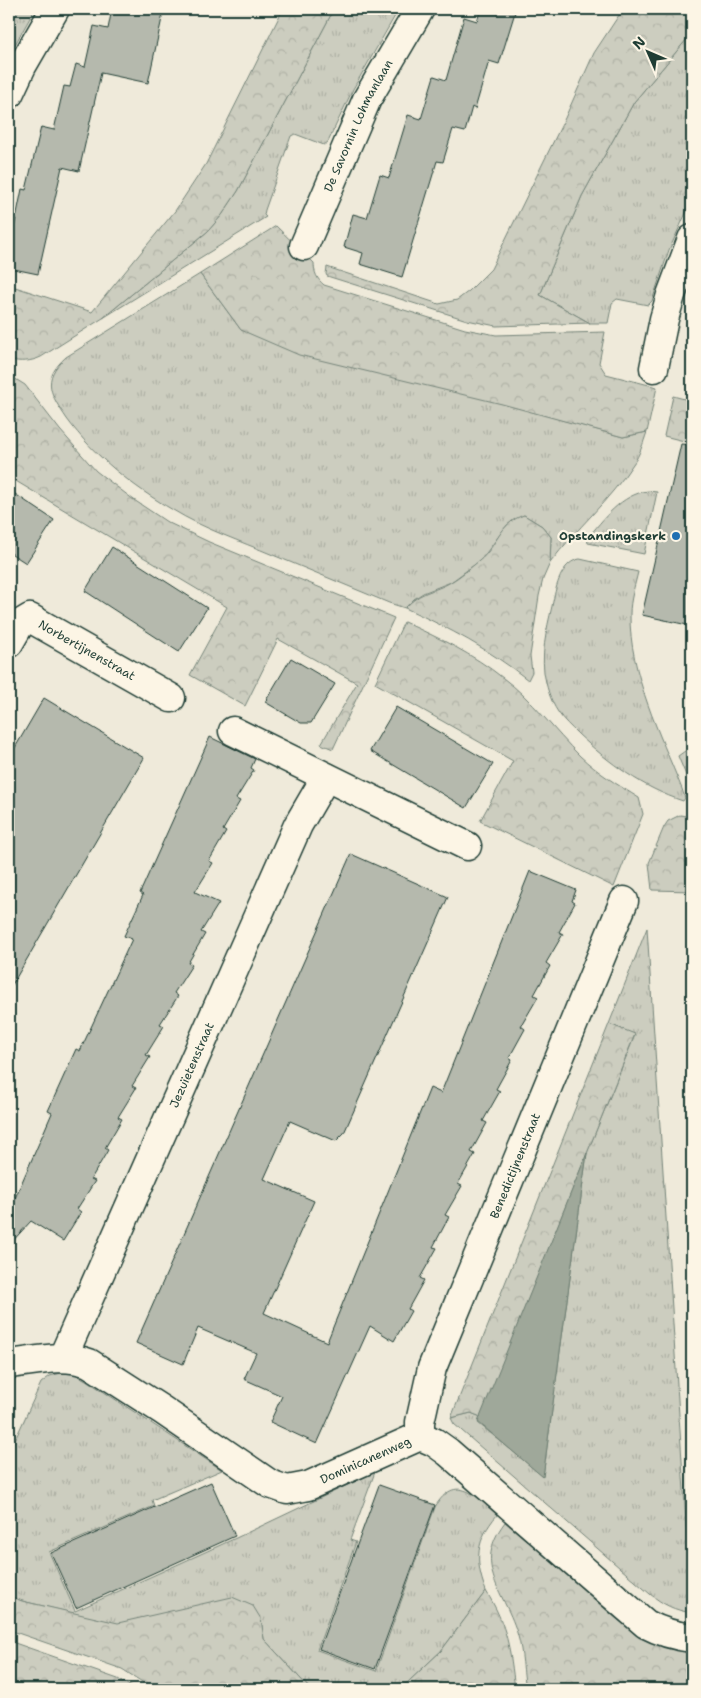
<svg xmlns="http://www.w3.org/2000/svg" width="701" height="1698" viewBox="0 0 701 1698" font-family="'Shantell Sans',sans-serif">
<style>
.grass{fill:url(#grass-tufts);stroke:#76857a}
.forest{fill:url(#forest-crowns);stroke:#76857a}
.water{fill:#9fa89a;stroke:#6c7d71}
.building{fill:#b5b9ad;stroke:#1f3d34}
.lines{fill:none;stroke-linecap:round;stroke-linejoin:round}
.minor-casing{stroke:#1f3d34;stroke-width:31}
.minor{stroke:#fcf5e5;stroke-width:28}
.poi-dot{fill:#1f6fb2;stroke:#fcf5e5;stroke-width:2}
.labels{text-anchor:middle;dominant-baseline:central;stroke-width:4.5;stroke-linejoin:round;paint-order:stroke}
.street-label{font-size:12px;fill:#1f3d34;stroke:#fcf5e5}
.poi-label{font-size:12px;font-weight:bold;fill:#1f3d34;stroke:#fcf5e5;text-anchor:end}
</style>
<defs>
<pattern id="grass-tufts" width="24" height="20" patternUnits="userSpaceOnUse" patternTransform="scale(1.25)"><rect width="24" height="20" fill="#cccdbf"/><path d="M3 7l-1-3M5 7V3M7 7l1-3M15 17l-1-3M17 17v-4M19 17l1-3" fill="none" stroke="#afb1a5"/></pattern>
<pattern id="forest-crowns" width="20" height="18" patternUnits="userSpaceOnUse" patternTransform="scale(1.25)"><rect width="20" height="18" fill="#cccdbf"/><path d="M2 6a3 3 0 1 1 6 0M12 15a3 3 0 1 1 6 0" fill="none" stroke="#afb1a5"/></pattern>
</defs>
<rect width="100%" height="100%" fill="#efeada"/>
<filter id="ink" filterUnits="userSpaceOnUse"><feTurbulence type="fractalNoise" baseFrequency=".02" numOctaves="2"/><feDisplacementMap in="SourceGraphic" scale="10" xChannelSelector="R" yChannelSelector="G"/><feConvolveMatrix kernelMatrix="1 2 1 2 8 2 1 2 1" color-interpolation-filters="sRGB"/></filter>
<g filter="url(#ink)">
<!-- grass -->
<path class="grass" d="M9,9H35L9,55Z
M334,9H399L353,89L328,142L324,145L295,134L291,136L265,210L264,215L266,217L103,318L208,231L222,215L238,191Z
M692,33V200L669,250L652,301L648,305L617,299L612,303L608,323H590L540,295L582,196L634,102Z
M200,274L241,330L623,437L647,432C643,443 640,455 633,464C610,500 576,529 550,563L551,537L542,526L524,515L507,525L481,560L451,582L423,593L414,599L405,608L389,603C350,587 312,571 273,555C240,541 204,529 173,510C133,487 94,456 67,419C51,395 40,380 66,357Z
M648,491L657,492L644,554L588,543L587,539C603,519 622,494 648,491Z
M580,559L638,572C635,585 630,600 630,614C629,673 660,734 682,789L685,798L683,801C643,788 609,763 578,734C571,727 563,720 558,712C550,700 546,685 544,672C541,647 549,621 554,597C557,583 563,561 580,559Z
M685,751L692,756V790L678,756Z
M647,928L692,1613C674,1610 664,1605 650,1594L454,1424L451,1418L471,1413L481,1417L478,1423L543,1476L587,1153L635,1035L609,1024Z
M61,1373H73L86,1380L222,1470L152,1500L154,1506L49,1552L75,1611L236,1538L375,1472L350,1540L356,1542L317,1650L376,1671L435,1507C456,1472 476,1496 497,1515C476,1540 474,1560 486,1591L441,1651L407,1683L392,1689H310L264,1639L261,1619L232,1598L118,1624L22,1601L9,1596V1453L41,1383L50,1376Z"/>
<!-- forest -->
<path class="forest" d="M283,9H334L238,191L222,215L208,231L103,318L41,357C30,362 21,362 9,360V285L92,312L175,211L206,164Z
M623,9H692V33L634,102L582,196L540,295L590,323L496,326L467,320L327,276L326,274L327,267L439,304L457,300L469,291L491,269L565,118L594,53Z
M276,226L314,263C314,273 317,279 324,285L465,329L496,335L605,332L599,363L606,374L657,387L647,432L623,437L502,404L299,355L241,330L200,274Z
M9,375L25,385L60,430L96,471L134,500L167,522L209,542L394,618L333,749L321,744L357,683L278,639L245,706L190,675L227,607L9,477Z
M673,396L692,401V443L664,436Z
M524,515L542,526L551,537L550,563L543,579L539,596L530,656L532,672L528,680C490,650 449,628 405,608C422,590 432,593 451,582C461,576 470,568 479,561C497,547 499,523 524,515Z
M404,622C439,638 473,654 503,678C533,700 554,731 580,756C598,773 618,785 639,798L643,814L614,887L480,821L513,761L375,683Z
M680,815L692,817V891L652,890L649,863L664,827L668,821Z
M609,1024L635,1034L481,1417L471,1413L451,1418Z
M505,1522C530,1543 554,1564 578,1585C612,1614 645,1651 692,1652V1689H526C523,1672 523,1653 518,1636C506,1592 471,1567 505,1522Z
M486,1591C508,1627 510,1649 515,1689H392L407,1683L441,1651Z
M9,1596L22,1601L118,1623L232,1597L253,1606L261,1619L264,1639L310,1689H153L122,1669L9,1630Z
M9,1641L118,1679L135,1689H9Z"/>
<!-- water -->
<path class="water" d="M587,1153L543,1477L478,1422Z"/>
<!-- building -->
<path class="building" d="M112,9H164L148,83L101,73L79,171L62,167L38,274L9,268V232L13,233L22,189L26,190L41,127L54,130L64,86L70,87L76,64L85,67L94,26L108,29Z
M481,9H516L499,64L489,61L475,109L472,107L465,132L453,129L443,162L437,161L402,277L360,264L363,253L344,247L353,214L367,218L380,175L389,178L408,115L421,119L434,76L446,80L464,17L477,21Z
M681,444L692,445V626L642,615Z
M9,490L54,520L26,563L9,552Z
M112,547L207,608L179,652L85,591Z
M291,658L335,684L311,723H301L265,702Z
M44,698L144,758L9,990V758Z
M396,707L493,764L466,808L370,751Z
M210,737L255,759L251,768L254,770L236,799L240,801L223,830L226,832L209,861L213,863L195,892L219,903L201,932L205,934L188,963L192,965L174,993L178,996L160,1024L164,1026L146,1055L150,1057L132,1086L136,1088L118,1117L122,1119L105,1148L108,1150L91,1179L95,1181L77,1209L81,1212L63,1241L31,1221L9,1245V1212L52,1113L48,1111L76,1049L80,1051L132,939L124,936L143,895L140,893Z
M351,854L448,897L344,1133L336,1141L290,1121L264,1179L314,1201L264,1313L327,1342L430,1088L441,1093L530,871L576,890L572,901L575,903L559,932L563,934L546,963L550,966L534,995L538,997L521,1026L525,1029L509,1058L512,1060L496,1089L500,1091L483,1121L487,1123L471,1152L475,1154L458,1184L462,1186L445,1215L449,1217L433,1247L437,1248L420,1278L424,1280L408,1309L411,1311L394,1341L370,1326L317,1444L270,1422L282,1396L244,1379L256,1353L198,1328L183,1364L136,1343Z
M211,1482L235,1536L76,1608L51,1553Z
M379,1485L435,1505L375,1669L319,1649Z"/>
<g class="lines">
<!-- minor casing -->
<g class="minor-casing">
<g id="minor">
<path d="M9,94L22,66L55,9"/>
<path id="s1" d="M304,246L367,99L420,9"/>
<path d="M654,368L664,319L671,295L692,239"/>
<path id="s2" d="M9,643L20,624L30,618L171,698"/>
<path d="M233,731L467,846"/>
<path id="s3" d="M63,1357L298,825L326,777"/>
<path id="s4" d="M9,1364C36,1361 63,1353 89,1363L162,1410L270,1484L287,1490L308,1486L420,1436L434,1442L448,1452L646,1624C661,1632 675,1636 692,1638"/>
<path id="s5" d="M420,1436V1422L432,1368L624,901"/>
</g>
</g>
<!-- minor -->
<use href="#minor" class="minor"/>
</g>
</g>
<!-- markers -->
<circle class="poi-dot" cx="676" cy="536" r="5"/>
<g class="labels">
<!-- street labels -->
<g class="street-label">
<text stroke="none"><textPath href="#s1" startOffset="132">De Savornin Lohmanlaan</textPath></text>
<text stroke="none"><textPath href="#s2" startOffset="99">Norbertijnenstraat</textPath></text>
<text stroke="none"><textPath href="#s3" startOffset="319">Jezuïetenstraat</textPath></text>
<text stroke="none"><textPath href="#s5" startOffset="288">Benedictijnenstraat</textPath></text>
<text stroke="none"><textPath href="#s4" startOffset="401">Dominicanenweg</textPath></text>
</g>
<!-- poi labels -->
<g class="poi-label">
<text x="666" y="536">Opstandingskerk</text>
</g>
</g>
<!-- margin -->
<rect width="701" height="1698" fill="none" stroke="#fcf5e5" stroke-width="30"/>
<rect x="15" y="15" width="671" height="1668" fill="none" stroke="#1f3d34" stroke-width="2" filter="url(#ink)"/>
<!-- north arrow -->
<g transform="translate(648 52) rotate(315)" stroke="#fcf5e5" stroke-width="4" paint-order="stroke">
<path d="M0-4L9 19L0 12L-9 19Z" fill="#1f3d34"/>
<text y="-8" font-size="14" font-weight="bold" text-anchor="middle" fill="#1f3d34">N</text>
</g>
</svg>
